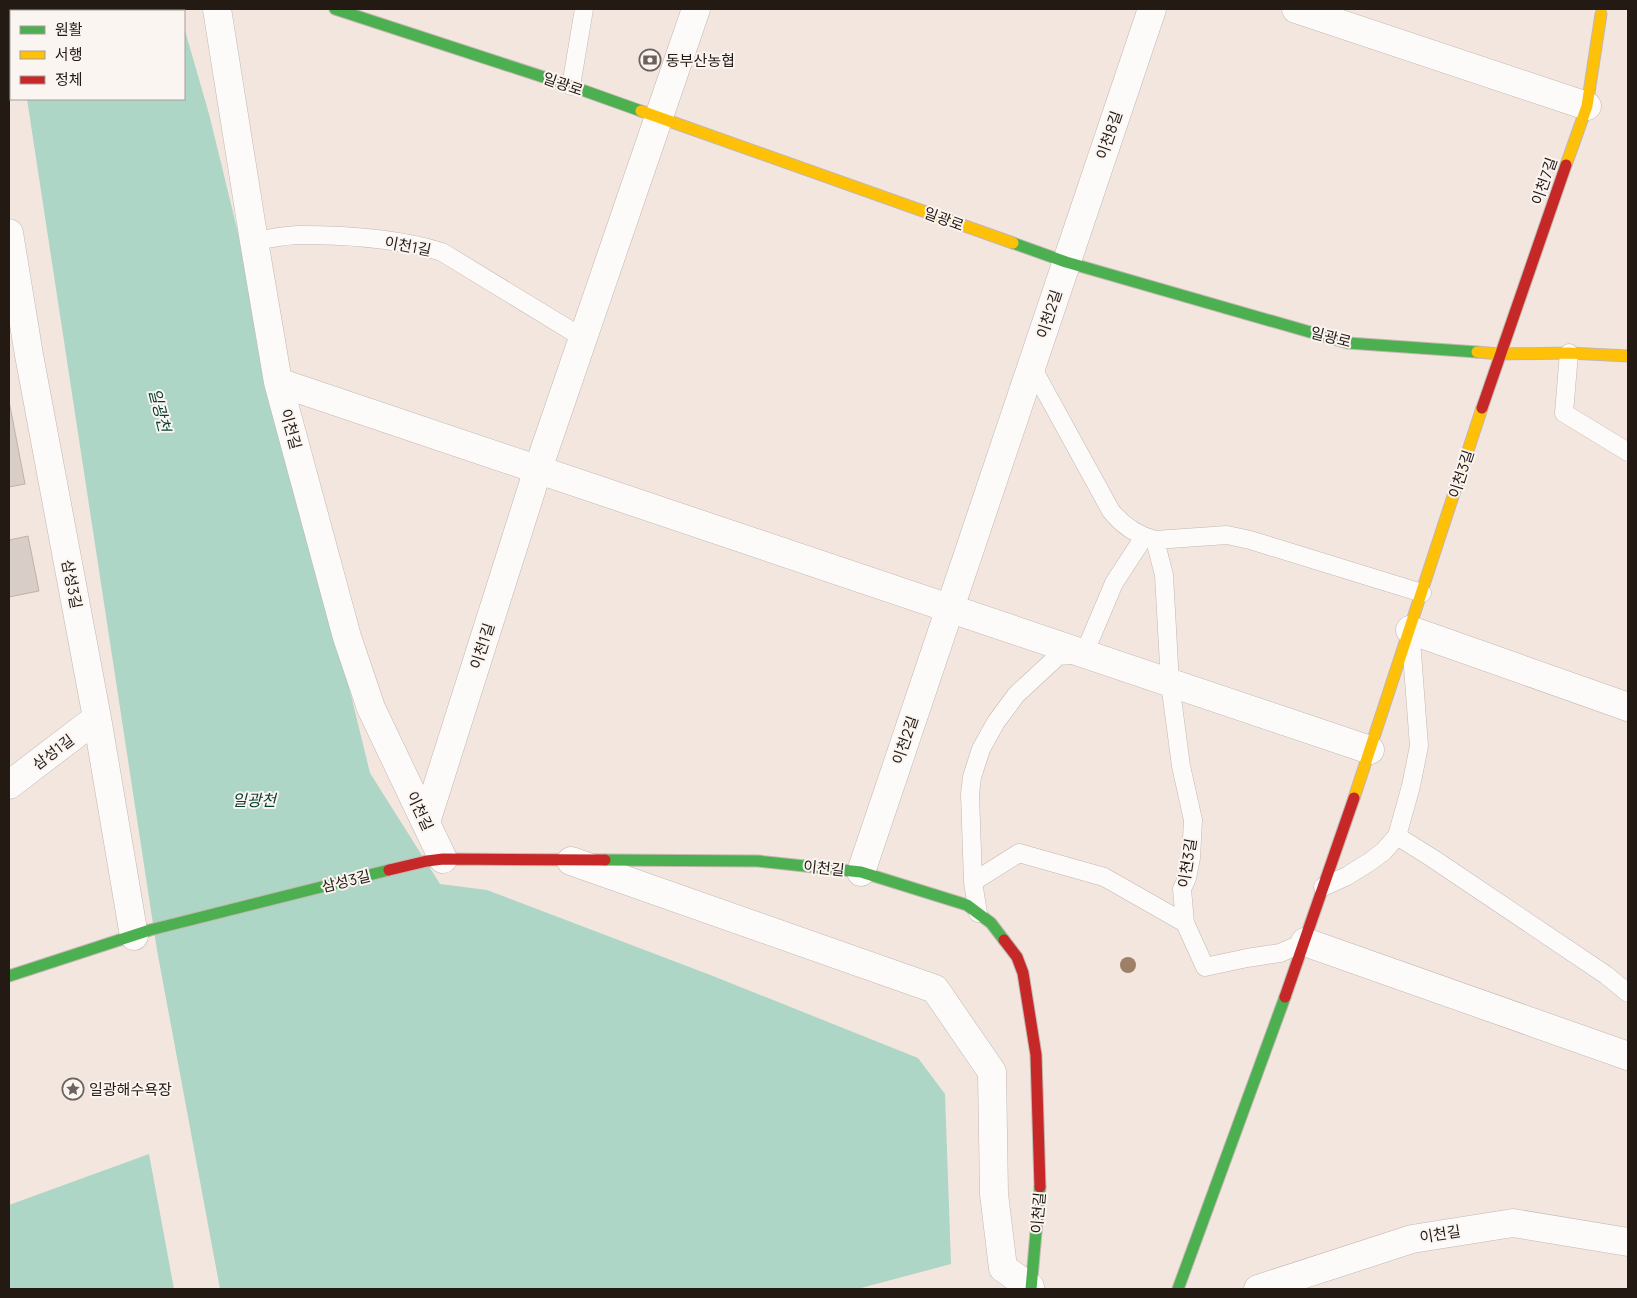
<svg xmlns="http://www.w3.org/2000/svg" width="1637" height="1298" viewBox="0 0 1637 1298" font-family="Manrope,'Noto Sans KR',sans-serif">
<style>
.water{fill:#add6c6}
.building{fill:#d8cdc7;stroke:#beb3ac}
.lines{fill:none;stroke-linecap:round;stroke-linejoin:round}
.lane-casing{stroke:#c2b7b1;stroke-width:19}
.street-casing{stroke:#c2b7b1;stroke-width:29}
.fast-casing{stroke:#c2b7b1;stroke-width:13}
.slow-casing{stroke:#c2b7b1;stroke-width:13}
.jam-casing{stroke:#c2b7b1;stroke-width:13}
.lane{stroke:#fdfbfa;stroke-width:18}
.street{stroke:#fdfbfa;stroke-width:28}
.fast{stroke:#4caf50;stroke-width:11}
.slow{stroke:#ffc107;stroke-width:11}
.jam{stroke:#c62828;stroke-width:11}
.tree{fill:#9e7f68}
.labels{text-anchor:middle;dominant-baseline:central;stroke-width:4;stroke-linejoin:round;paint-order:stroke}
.poi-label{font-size:15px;fill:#241a14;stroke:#fbf5f2;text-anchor:start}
.street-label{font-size:15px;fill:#241a14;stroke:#fbf5f2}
.water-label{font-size:16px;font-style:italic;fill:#033e32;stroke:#fbf5f2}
</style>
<rect width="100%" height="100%" fill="#f3e6df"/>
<!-- water -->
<path class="water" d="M13,9H178L179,11H14Z
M184,27L209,114L370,773L440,884L487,890L713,976L918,1058L945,1094L951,1264L861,1288V1289H220L157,950L27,99H184Z
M149,1154L174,1289H9V1205Z"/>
<!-- building -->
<path class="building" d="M9,401L25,484L9,487Z
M28,536L39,591L9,597V540Z"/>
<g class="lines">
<!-- lane casing -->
<g class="lane-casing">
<path id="lane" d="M571,86L584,9
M254,241C269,239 285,235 300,235C347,235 397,238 442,252L583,338
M1569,353L1564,413L1628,452
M1032,367L1111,511C1123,526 1136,535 1155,540L1227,535L1250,540L1422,593
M1155,540L1164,575L1170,683L1181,766L1193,820L1191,858L1187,878L1182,889L1185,923L1205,967L1247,958L1280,953L1305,942
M1397,836L1432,858L1606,975L1628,993
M973,882L1019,853L1104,877L1185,923
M1323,887L1347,876L1371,861L1384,851L1397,836L1411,786L1419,746L1411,640
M978,913L973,882L970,794L972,777L981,749L996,722L1016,695L1058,656L1084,654L1114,583L1144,537"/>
</g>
<!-- street casing -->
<g class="street-casing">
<path id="street" d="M217,9L254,241L278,382L347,637L371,708L443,859
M1296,9L1587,106
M9,233L29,355L97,718L134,936
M278,382L1370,750
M1410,630L1628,707
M9,785L97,718
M426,822L538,469L696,9
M571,861L935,989L992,1072L994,1194L1003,1268L1030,1287
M861,872L1152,9
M1305,942L1628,1056
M1258,1289L1412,1239L1513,1223L1628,1242"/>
</g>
<!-- fast casing -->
<g class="fast-casing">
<path id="fast" d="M335,9L571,86L641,111
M1013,243L1066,262L1348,343L1477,352
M605,860L758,861L861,872L967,905L991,923L1004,940
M9,976L150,930L389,870
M1031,1289L1040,1187
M1178,1289L1285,997"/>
</g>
<!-- slow casing -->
<g class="slow-casing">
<path id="slow" d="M641,111L1013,243
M1566,165L1587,106L1601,14
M1477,352L1500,354L1569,353L1628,356
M1354,798L1482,408"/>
</g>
<!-- jam casing -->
<g class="jam-casing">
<path id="jam" d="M1482,408L1566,165
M389,870L427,861L443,859L605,860
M1004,940L1017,957L1023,973L1036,1055L1040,1187
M1285,997L1354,798"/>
</g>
<!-- lane -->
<use href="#lane" class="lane"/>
<!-- street -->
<use href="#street" class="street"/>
<!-- fast -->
<use href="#fast" class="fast"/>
<!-- slow -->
<use href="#slow" class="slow"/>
<!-- jam -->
<use href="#jam" class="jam"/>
</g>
<!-- trees -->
<circle class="tree" cx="1128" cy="965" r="8"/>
<!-- icons -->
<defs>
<g id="bank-ring" transform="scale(1.125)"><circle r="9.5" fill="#fbf5f2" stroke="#6c615b" stroke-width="1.5"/><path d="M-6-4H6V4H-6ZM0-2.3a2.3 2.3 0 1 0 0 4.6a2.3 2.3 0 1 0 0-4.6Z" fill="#6c615b"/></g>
<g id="sight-ring" transform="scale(1.125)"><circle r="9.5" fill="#fbf5f2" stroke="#6c615b" stroke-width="1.5"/><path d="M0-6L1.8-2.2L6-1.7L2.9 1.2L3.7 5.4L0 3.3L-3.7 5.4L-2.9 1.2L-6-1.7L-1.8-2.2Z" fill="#6c615b"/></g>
</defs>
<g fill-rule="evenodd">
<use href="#bank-ring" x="650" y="60"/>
<use href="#sight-ring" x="73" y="1089"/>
</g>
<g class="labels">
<!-- poi labels -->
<g class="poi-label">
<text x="666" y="60">동부산농협</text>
<text x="89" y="1089">일광해수욕장</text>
</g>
<!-- street labels -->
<g class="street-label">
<text transform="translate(563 84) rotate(19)">일광로</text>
<text transform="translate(1109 135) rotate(-71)">이천8길</text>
<text transform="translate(1544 181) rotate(-71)">이천7길</text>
<text transform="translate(944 219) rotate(20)">일광로</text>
<text transform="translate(408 246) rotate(11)">이천1길</text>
<text transform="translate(1049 314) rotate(-72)">이천2길</text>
<text transform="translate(1331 337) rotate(14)">일광로</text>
<text transform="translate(291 429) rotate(75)">이천길</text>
<text transform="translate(1461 474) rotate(-72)">이천3길</text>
<text transform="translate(72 584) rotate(79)">삼성3길</text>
<text transform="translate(482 646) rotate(-72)">이천1길</text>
<text transform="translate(905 740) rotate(-71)">이천2길</text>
<text transform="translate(53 752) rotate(-37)">삼성1길</text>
<text transform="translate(420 811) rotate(65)">이천길</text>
<text transform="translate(1187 863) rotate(-81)">이천3길</text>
<text transform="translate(824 868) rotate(6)">이천길</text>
<text transform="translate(346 881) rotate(-14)">삼성3길</text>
<text transform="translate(1038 1213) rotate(-85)">이천길</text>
<text transform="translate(1440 1234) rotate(-9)">이천길</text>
</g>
<!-- water labels -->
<g class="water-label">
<text transform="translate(160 410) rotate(76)">일광천</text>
<text x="254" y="800">일광천</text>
</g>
</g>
<!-- border -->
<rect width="1637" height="1298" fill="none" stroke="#241a14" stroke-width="20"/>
<!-- legend -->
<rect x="10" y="10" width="175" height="90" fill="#fbf5f2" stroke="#a59d99"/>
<rect x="20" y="26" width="25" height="8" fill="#4caf50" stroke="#a59d99"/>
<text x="55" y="35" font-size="15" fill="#241a14">원활</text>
<rect x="20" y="51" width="25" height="8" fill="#ffc107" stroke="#a59d99"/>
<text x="55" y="60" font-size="15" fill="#241a14">서행</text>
<rect x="20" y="76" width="25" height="8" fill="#c62828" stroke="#a59d99"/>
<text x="55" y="85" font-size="15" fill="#241a14">정체</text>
</svg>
